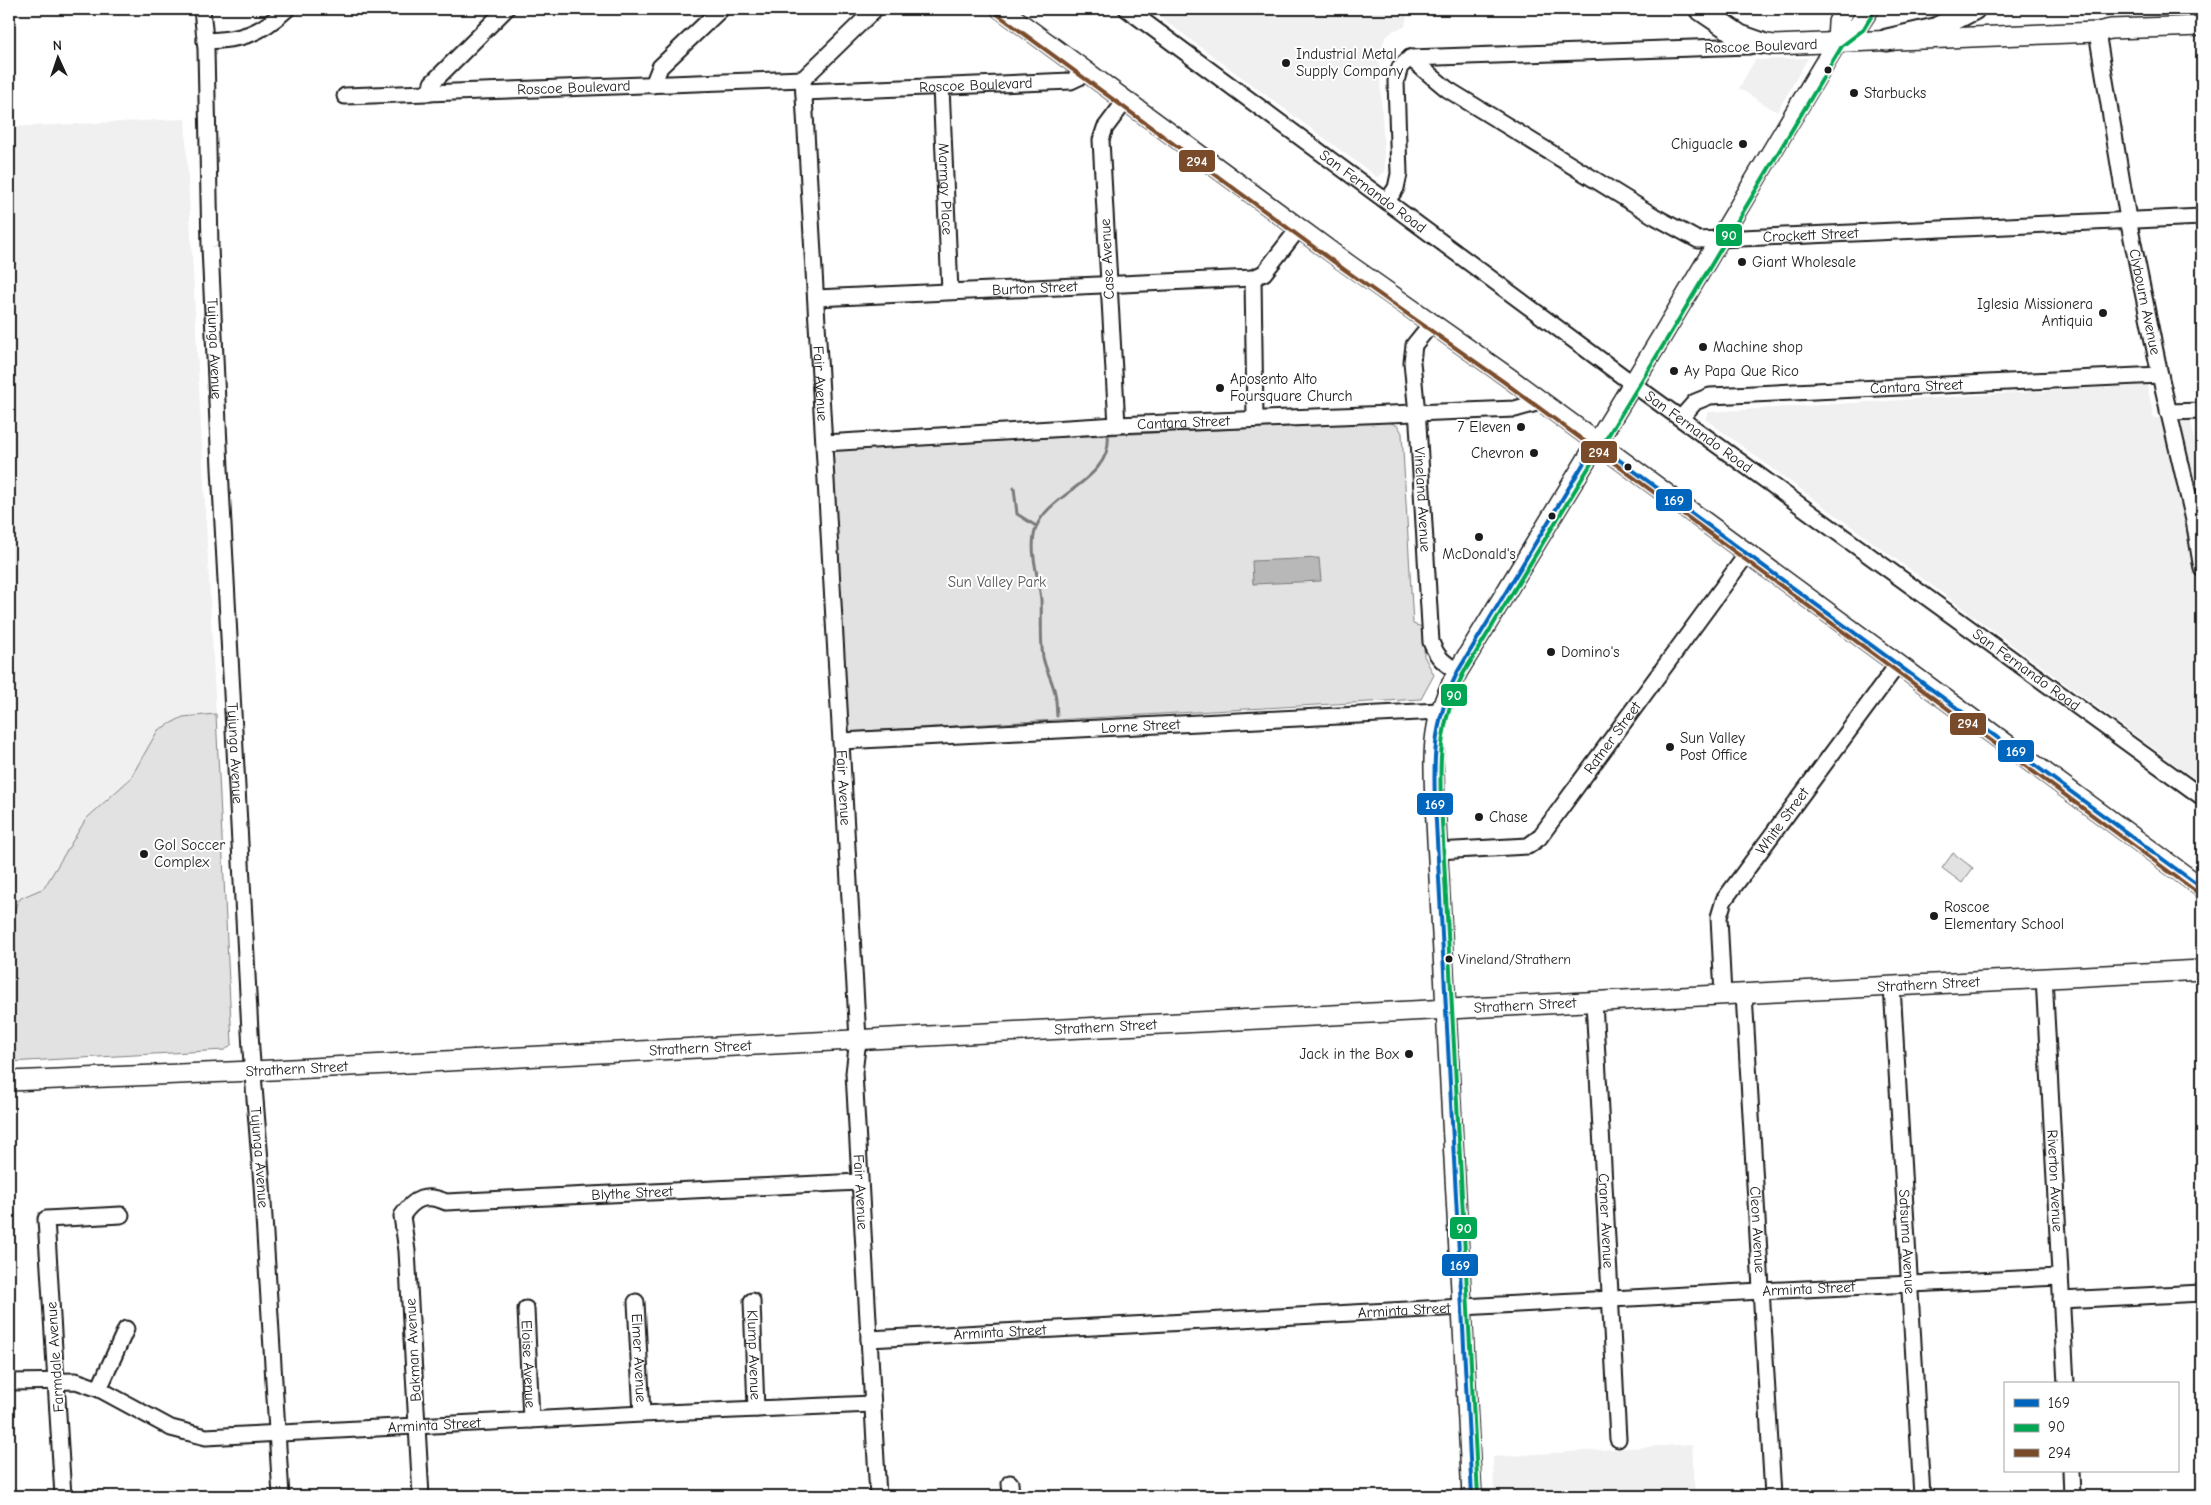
<svg xmlns="http://www.w3.org/2000/svg" width="2211" height="1505" viewBox="0 0 2211 1505" font-family="'Comic Neue',sans-serif">
<style>
.built{fill:#f0f0f0}
.green{fill:#e2e2e2;stroke:#7f7f7f}
.water{fill:#b8b8b8;stroke:#7a7a7a}
.lines{fill:none;stroke-linecap:round;stroke-linejoin:round}
.stream{stroke:#7a7a7a;stroke-width:3}
.minor-casing{stroke:#1c1c1c;stroke-width:19}
.major-casing{stroke:#1c1c1c;stroke-width:22}
.highway-casing{stroke:#1c1c1c;stroke-width:25}
.minor{stroke:#fff;stroke-width:15}
.major{stroke:#fff;stroke-width:19}
.highway{stroke:#fff;stroke-width:21}
.bus-1-casing{stroke:#fff;stroke-width:8}
.bus-2-casing{stroke:#fff;stroke-width:8}
.bus-3-casing{stroke:#fff;stroke-width:8}
.bus-1{stroke:#0065bd;stroke-width:4}
.bus-2{stroke:#00a651;stroke-width:4}
.bus-3{stroke:#7a4b2a;stroke-width:4}
.poi-dot{fill:#1c1c1c;stroke:#fff;stroke-width:2}
.labels{text-anchor:middle;dominant-baseline:central;stroke-width:4;stroke-linejoin:round;paint-order:stroke}
.bus-label{font-size:14px;fill:#1c1c1c;stroke:#fff;text-anchor:start}
.street-label{font-size:15px;fill:#1c1c1c;stroke:#fff}
.poi-label{font-size:15px;fill:#1c1c1c;stroke:#fff;text-anchor:start}
.park-label{font-size:15px;fill:#575757;stroke:#fff}
.line-badge{stroke:#fff;stroke-width:2}
.badge-label{font-size:14px;text-anchor:middle;font-weight:bold;fill:#fff}
</style>
<rect width="100%" height="100%" fill="#fff"/>
<filter id="ink" filterUnits="userSpaceOnUse"><feTurbulence type="fractalNoise" baseFrequency=".02" numOctaves="2"/><feDisplacementMap in="SourceGraphic" scale="10" xChannelSelector="R" yChannelSelector="G"/><feConvolveMatrix kernelMatrix="1 2 1 2 8 2 1 2 1" color-interpolation-filters="sRGB"/></filter>
<g filter="url(#ink)">
<!-- built -->
<path class="built" d="M1149,9H1401L1407,15L1405,27L1394,30L1385,38L1379,55L1385,172L1377,177Z
M1808,58L1777,112L1739,88L1755,60Z
M185,119L216,714L197,715L158,730L130,779L86,819L44,888L21,898L9,929V127Z
M2147,385L2154,418L2191,421L2202,488V784L1705,419L1708,412Z
M1692,1444L1695,1496H1494L1493,1457Z"/>
<!-- green -->
<path class="green" d="M1389,422L1398,426L1402,433L1413,624L1425,628L1424,656L1434,675L1421,699L847,732L832,448Z
M216,714L232,1044L225,1050L9,1062V930L17,903L21,898L44,888L86,819L130,779L158,730L183,717Z
M1953,853L1973,868L1962,883L1942,868Z"/>
<!-- water -->
<path class="water" d="M1319,558L1321,581L1253,584L1252,561Z"/>
<g class="lines">
<!-- stream -->
<path class="stream" d="M1014,488L1017,514L1036,526
M1057,716C1056,706 1057,696 1053,686C1050,676 1045,668 1043,657C1040,638 1042,619 1041,600C1039,577 1028,550 1036,528C1048,493 1113,480 1108,435"/>
<!-- minor casing -->
<g class="minor-casing">
<g id="minor">
<path id="s1" d="M202,9L206,49L210,247L220,468L251,1050L262,1185L281,1496"/>
<path id="s2" d="M1127,9L1633,384L2202,797"/>
<path id="s3" d="M2097,32L2128,219L2160,375L2194,520L2202,569"/>
<path d="M205,41C242,40 260,34 287,9"/>
<path id="s4" d="M1410,58L1447,89L1654,216L1698,240L2202,217"/>
<path d="M1410,58L1749,46L1758,44"/>
<path id="s5" d="M803,79L858,1039L854,1073L878,1496"/>
<path d="M803,79L875,9"/>
<path d="M653,85L660,67L721,9"/>
<path id="s6" d="M941,87L950,291"/>
<path id="s7" d="M804,92L1071,81L1088,73"/>
<path d="M430,93L432,83L506,9"/>
<path id="s8" d="M345,96L803,79"/>
<path d="M1387,201L1396,188L1399,174L1396,81L1400,67L1410,58"/>
<path id="s9" d="M816,298L1253,278"/>
<path id="s10" d="M1431,324L1414,345L1412,362L1418,424L1431,642C1437,657 1443,663 1458,671"/>
<path d="M2168,412L2202,411"/>
<path id="s11" d="M1681,418L1695,402L1710,396L2160,375"/>
<path d="M1255,419L1253,278L1264,273L1299,228"/>
<path d="M1117,425L1101,140L1105,128L1126,100"/>
<path id="s12" d="M825,443L1117,425L1515,409L1540,402"/>
<path id="s13" d="M842,741L1439,711"/>
<path id="s14" d="M1437,851L1528,846L1539,838L1747,554"/>
<path id="s15" d="M2044,977L2066,1384"/>
<path id="s16" d="M1892,986L1922,1496"/>
<path id="s17" d="M1744,994L1773,1496"/>
<path id="s18" d="M1723,995L1719,917L1724,900L1898,664"/>
<path id="s19" d="M1594,1002L1618,1439"/>
<path d="M2061,1300L2202,1293"/>
<path id="s20" d="M752,1301L756,1409"/>
<path id="s21" d="M636,1302L642,1414"/>
<path id="s22" d="M526,1309L531,1420"/>
<path id="s23" d="M869,1339L1761,1291L2060,1277"/>
<path id="s24" d="M9,1382L76,1381L99,1389L171,1428L206,1437L642,1414L872,1404"/>
<path d="M99,1389L126,1329"/>
<path d="M2071,1471L2072,1496"/>
<path d="M1010,1483L1011,1496"/>
<path d="M63,1496L46,1219L121,1215"/>
<path id="s25" d="M421,1496L407,1251L402,1216C414,1198 426,1193 446,1202L859,1182"/>
</g>
</g>
<!-- major casing -->
<g class="major-casing">
<g id="major">
<path d="M1001,9L1349,265L1508,377L2202,888"/>
<path d="M1837,42L1838,22L1845,9"/>
<path d="M1760,43L1774,45L2097,32L2111,29L2202,26"/>
<path id="s26" d="M9,1081L253,1071L2202,970"/>
<path d="M1472,1496L1435,803C1433,748 1431,722 1458,671L1662,336L1837,42L1858,26L1869,9"/>
</g>
</g>
<!-- highway casing -->
<g class="highway-casing">
<path id="highway" d="M1700,9L1740,36L1760,43
M1887,40L1935,29L1974,9"/>
</g>
<!-- minor -->
<use href="#minor" class="minor"/>
<!-- major -->
<use href="#major" class="major"/>
<!-- highway -->
<use href="#highway" class="highway"/>
<!-- bus-1 casing -->
<g class="bus-1-casing">
<path id="bus-1" d="M1472,1496L1435,803C1433,752 1435,717 1458,671L1596,443L2202,888"/>
</g>
<!-- bus-2 casing -->
<g class="bus-2-casing">
<path id="bus-2" d="M1478,1496L1441,803C1439,753 1441,719 1463,674L1667,339L1842,46L1863,30L1874,12"/>
</g>
<!-- bus-3 casing -->
<g class="bus-3-casing">
<path id="bus-3" d="M997,14L1345,270L1504,382L2198,893"/>
</g>
<!-- bus-1 -->
<use href="#bus-1" class="bus-1"/>
<!-- bus-2 -->
<use href="#bus-2" class="bus-2"/>
<!-- bus-3 -->
<use href="#bus-3" class="bus-3"/>
</g>
</g>
<!-- markers -->
<g class="poi-dot">
<circle cx="1286" cy="63" r="5"/>
<circle cx="1828" cy="70" r="4.5"/>
<circle cx="1854" cy="93" r="5"/>
<circle cx="1743" cy="144" r="5"/>
<circle cx="1742" cy="262" r="5"/>
<circle cx="2103" cy="313" r="5"/>
<circle cx="1703" cy="347" r="5"/>
<circle cx="1674" cy="371" r="5"/>
<circle cx="1220" cy="388" r="5"/>
<circle cx="1521" cy="427" r="5"/>
<circle cx="1534" cy="453" r="5"/>
<circle cx="1628" cy="467" r="4.5"/>
<circle cx="1552" cy="516" r="4.5"/>
<circle cx="1479" cy="537" r="5"/>
<circle cx="1551" cy="652" r="5"/>
<circle cx="1670" cy="747" r="5"/>
<circle cx="1479" cy="817" r="5"/>
<circle cx="144" cy="854" r="5"/>
<circle cx="1934" cy="916" r="5"/>
<circle cx="1449" cy="959" r="4.5"/>
<circle cx="1409" cy="1054" r="5"/>
</g>
<g class="labels">
<!-- bus labels -->
<g class="bus-label">
<text x="1458" y="959">Vineland/Strathern</text>
</g>
<!-- street labels -->
<g class="street-label">
<text transform="translate(1761 46) rotate(-2)">Roscoe Boulevard</text>
<text stroke="none"><textPath href="#s7" startOffset="172">Roscoe Boulevard</textPath></text>
<text stroke="none"><textPath href="#s8" startOffset="229">Roscoe Boulevard</textPath></text>
<text stroke="none"><textPath href="#s6" startOffset="102">Marmay Place</textPath></text>
<text stroke="none"><textPath href="#s2" startOffset="306">San Fernando Road</textPath></text>
<text stroke="none"><textPath href="#s4" startOffset="454">Crockett Street</textPath></text>
<text transform="translate(1107 259) rotate(-93)">Case Avenue</text>
<text stroke="none"><textPath href="#s9" startOffset="219">Burton Street</textPath></text>
<text stroke="none"><textPath href="#s3" startOffset="274">Clybourn Avenue</textPath></text>
<text stroke="none"><textPath href="#s1" startOffset="340">Tujunga Avenue</textPath></text>
<text stroke="none"><textPath href="#s5" startOffset="305">Fair Avenue</textPath></text>
<text stroke="none"><textPath href="#s11" startOffset="244">Cantara Street</textPath></text>
<text stroke="none"><textPath href="#s12" startOffset="359">Cantara Street</textPath></text>
<text stroke="none"><textPath href="#s2" startOffset="711">San Fernando Road</textPath></text>
<text stroke="none"><textPath href="#s10" startOffset="182">Vineland Avenue</textPath></text>
<text stroke="none"><textPath href="#s2" startOffset="1116">San Fernando Road</textPath></text>
<text stroke="none"><textPath href="#s13" startOffset="299">Lorne Street</textPath></text>
<text stroke="none"><textPath href="#s14" startOffset="229">Ratner Street</textPath></text>
<text stroke="none"><textPath href="#s1" startOffset="745">Tujunga Avenue</textPath></text>
<text stroke="none"><textPath href="#s5" startOffset="710">Fair Avenue</textPath></text>
<text stroke="none"><textPath href="#s18" startOffset="194">White Street</textPath></text>
<text stroke="none"><textPath href="#s26" startOffset="1922">Strathern Street</textPath></text>
<text stroke="none"><textPath href="#s26" startOffset="1518">Strathern Street</textPath></text>
<text stroke="none"><textPath href="#s26" startOffset="1098">Strathern Street</textPath></text>
<text stroke="none"><textPath href="#s26" startOffset="692">Strathern Street</textPath></text>
<text stroke="none"><textPath href="#s26" startOffset="288">Strathern Street</textPath></text>
<text stroke="none"><textPath href="#s1" startOffset="1150">Tujunga Avenue</textPath></text>
<text stroke="none"><textPath href="#s15" startOffset="204">Riverton Avenue</textPath></text>
<text stroke="none"><textPath href="#s25" startOffset="519">Blythe Street</textPath></text>
<text stroke="none"><textPath href="#s5" startOffset="1115">Fair Avenue</textPath></text>
<text stroke="none"><textPath href="#s19" startOffset="219">Craner Avenue</textPath></text>
<text stroke="none"><textPath href="#s17" startOffset="236">Cleon Avenue</textPath></text>
<text stroke="none"><textPath href="#s16" startOffset="256">Satsuma Avenue</textPath></text>
<text stroke="none"><textPath href="#s23" startOffset="941">Arminta Street</textPath></text>
<text stroke="none"><textPath href="#s23" startOffset="536">Arminta Street</textPath></text>
<text stroke="none"><textPath href="#s23" startOffset="131">Arminta Street</textPath></text>
<text transform="translate(413 1350) rotate(-93)">Bakman Avenue</text>
<text stroke="none"><textPath href="#s20" startOffset="54">Klump Avenue</textPath></text>
<text transform="translate(55 1357) rotate(-94)">Farmdale Avenue</text>
<text stroke="none"><textPath href="#s21" startOffset="56">Elmer Avenue</textPath></text>
<text stroke="none"><textPath href="#s22" startOffset="55">Eloise Avenue</textPath></text>
<text stroke="none"><textPath href="#s24" startOffset="438">Arminta Street</textPath></text>
</g>
<!-- poi labels -->
<g class="poi-label">
<text x="1296" y="54">Industrial Metal<tspan x="1296" dy="17">Supply Company</tspan></text>
<text x="1864" y="93">Starbucks</text>
<text x="1733" y="144" text-anchor="end">Chiguacle</text>
<text x="1752" y="262">Giant Wholesale</text>
<text x="2093" y="304" text-anchor="end">Iglesia Missionera<tspan x="2093" dy="17">Antiquia</tspan></text>
<text x="1713" y="347">Machine shop</text>
<text x="1684" y="371">Ay Papa Que Rico</text>
<text x="1230" y="379">Aposento Alto<tspan x="1230" dy="17">Foursquare Church</tspan></text>
<text x="1511" y="427" text-anchor="end">7 Eleven</text>
<text x="1524" y="453" text-anchor="end">Chevron</text>
<text x="1479" y="554" text-anchor="middle">McDonald's</text>
<text x="1561" y="652">Domino's</text>
<text x="1680" y="738">Sun Valley<tspan x="1680" dy="17">Post Office</tspan></text>
<text x="1489" y="817">Chase</text>
<text x="154" y="845">Gol Soccer<tspan x="154" dy="17">Complex</tspan></text>
<text x="1944" y="907">Roscoe<tspan x="1944" dy="17">Elementary School</tspan></text>
<text x="1399" y="1054" text-anchor="end">Jack in the Box</text>
</g>
<!-- park labels -->
<g class="park-label">
<text x="997" y="582">Sun Valley Park</text>
</g>
</g>
<g class="line-badge">
<rect x="1178" y="149" width="38" height="24" rx="5" fill="#7a4b2a"/>
<rect x="1715" y="223" width="28" height="24" rx="5" fill="#00a651"/>
<rect x="1580" y="440" width="38" height="24" rx="5" fill="#7a4b2a"/>
<rect x="1655" y="488" width="38" height="24" rx="5" fill="#0065bd"/>
<rect x="1440" y="683" width="28" height="24" rx="5" fill="#00a651"/>
<rect x="1949" y="712" width="38" height="24" rx="5" fill="#7a4b2a"/>
<rect x="1997" y="739" width="38" height="24" rx="5" fill="#0065bd"/>
<rect x="1416" y="792" width="38" height="24" rx="5" fill="#0065bd"/>
<rect x="1449" y="1216" width="29" height="24" rx="5" fill="#00a651"/>
<rect x="1441" y="1253" width="38" height="24" rx="5" fill="#0065bd"/>
</g>
<g class="badge-label">
<text x="1197" y="166">294</text>
<text x="1729" y="240">90</text>
<text x="1599" y="457">294</text>
<text x="1674" y="505">169</text>
<text x="1454" y="700">90</text>
<text x="1968" y="728">294</text>
<text x="2016" y="756">169</text>
<text x="1435" y="809">169</text>
<text x="1464" y="1233">90</text>
<text x="1460" y="1270">169</text>
</g>
<!-- margin -->
<rect width="2211" height="1505" fill="none" stroke="#fff" stroke-width="30"/>
<rect x="15" y="15" width="2181" height="1475" fill="none" stroke="#1c1c1c" stroke-width="2" filter="url(#ink)"/>
<!-- legend -->
<rect x="2004" y="1382" width="175" height="90" fill="#ffffff" stroke="#a4a4a4"/>
<rect x="2014" y="1399" width="25" height="8" fill="#0065bd" stroke="#a4a4a4"/>
<text x="2048" y="1408" font-size="15" fill="#1c1c1c">169</text>
<rect x="2014" y="1424" width="25" height="8" fill="#00a651" stroke="#a4a4a4"/>
<text x="2048" y="1432" font-size="15" fill="#1c1c1c">90</text>
<rect x="2014" y="1449" width="25" height="8" fill="#7a4b2a" stroke="#a4a4a4"/>
<text x="2048" y="1458" font-size="15" fill="#1c1c1c">294</text>
<!-- north arrow -->
<g transform="translate(58 58) rotate(357)" stroke="#ffffff" stroke-width="4" paint-order="stroke">
<path d="M0-4L9 19L0 12L-9 19Z" fill="#1c1c1c"/>
<text y="-8" font-size="14" font-weight="bold" text-anchor="middle" fill="#1c1c1c">N</text>
</g>
</svg>
